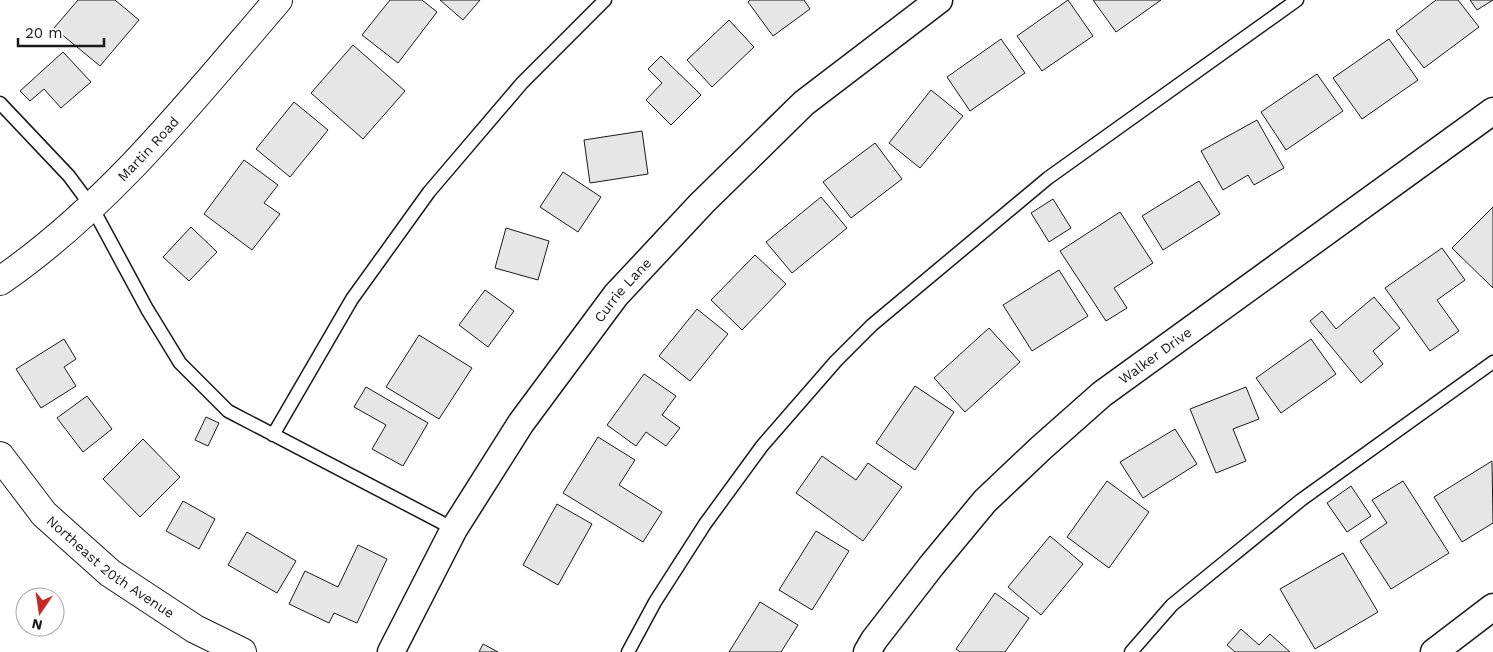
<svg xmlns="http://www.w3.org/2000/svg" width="1493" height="652" viewBox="0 0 1493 652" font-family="'Work Sans',sans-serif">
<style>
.building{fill:#e6e6e6;stroke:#1a1a1a}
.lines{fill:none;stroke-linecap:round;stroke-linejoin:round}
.service-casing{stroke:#1a1a1a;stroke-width:15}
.minor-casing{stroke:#1a1a1a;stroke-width:29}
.tertiary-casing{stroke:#1a1a1a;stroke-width:30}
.service{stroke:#fff;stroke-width:12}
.minor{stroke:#fff;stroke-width:26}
.tertiary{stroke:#fff;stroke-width:28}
.labels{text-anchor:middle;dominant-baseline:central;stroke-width:4;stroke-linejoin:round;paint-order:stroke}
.street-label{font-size:14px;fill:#1a1a1a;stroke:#fff}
</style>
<rect width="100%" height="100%" fill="#fff"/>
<!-- building -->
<path class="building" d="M78,0H115L139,20L100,66L54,28Z
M390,0H422L437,12L398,63L362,35Z
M440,0H480L463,20Z
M750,0H804L810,9L773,36L748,2Z
M1068,0L1093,36L1042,71L1017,36Z
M1093,0H1161L1116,32Z
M1436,0H1458L1479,27L1424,68L1396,31Z
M1470,0H1493L1477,10Z
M729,20L754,47L712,87L687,60Z
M1001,39L1025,73L970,111L947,77Z
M1389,39L1418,80L1362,119L1333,78Z
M353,45L405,91L363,139L311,93Z
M63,52L91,82L61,108L44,89L30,101L20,91Z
M661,56L701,95L671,125L646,100L662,83L648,69Z
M1317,74L1343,111L1286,150L1261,112Z
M931,90L963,116L920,168L889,143Z
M294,102L328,130L290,177L256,149Z
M1257,120L1284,168L1254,185L1248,175L1223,190L1201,151Z
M642,131L648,174L590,183L584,140Z
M875,143L902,179L851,218L823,182Z
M244,160L278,185L264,203L280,214L252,250L204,214Z
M563,172L601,197L578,232L540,207Z
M1199,181L1220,214L1163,250L1142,216Z
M821,197L847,228L792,273L766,242Z
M1053,199L1071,228L1049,242L1031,213Z
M1493,207V288L1452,248Z
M1120,212L1153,263L1114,288L1127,308L1106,321L1060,251Z
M191,227L217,252L189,281L163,257Z
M506,228L549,241L538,280L495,268Z
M1442,248L1465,280L1437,300L1459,331L1430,351L1385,288Z
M755,255L786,284L742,330L711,300Z
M1059,270L1088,316L1032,351L1003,305Z
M485,290L514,311L488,347L459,325Z
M1374,297L1400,328L1373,351L1383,364L1361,383L1310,321L1322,311L1336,329Z
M697,309L728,334L690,381L659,356Z
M989,328L1020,362L965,412L934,378Z
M419,335L472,368L439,419L386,387Z
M64,339L76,359L64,367L76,386L41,408L16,369Z
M1311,339L1336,374L1281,413L1256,378Z
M644,374L676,396L662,415L680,428L666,446L646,432L636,446L607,425Z
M915,386L954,412L915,470L876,443Z
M366,387L428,423L403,466L372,449L386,425L354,407Z
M1246,387L1259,419L1233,429L1246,461L1216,473L1190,409Z
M87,396L112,429L83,452L57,418Z
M206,417L219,423L208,446L195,440Z
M1175,429L1197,464L1143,498L1120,462Z
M598,437L635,460L619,485L662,512L643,542L563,493Z
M143,439L180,477L140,517L103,479Z
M822,456L856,480L868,463L902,487L863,541L796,493Z
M1492,461L1493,523L1462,542L1434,497Z
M1107,481L1149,512L1109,568L1067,537Z
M1403,481L1449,553L1391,589L1360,541L1387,523L1372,500Z
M1351,486L1371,516L1347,532L1327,503Z
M183,501L215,519L199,549L166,531Z
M557,504L592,524L558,585L523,565Z
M816,531L849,551L812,610L779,590Z
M247,532L296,561L277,593L228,565Z
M1050,536L1083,564L1041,615L1008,587Z
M358,545L387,559L357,623L334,613L329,623L289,604L305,571L338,587Z
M1343,553L1378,612L1315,649L1280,589Z
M995,593L1029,618L1005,652H960L956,649Z
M760,602L798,625L781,652H729Z
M1241,629L1259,645L1270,634L1290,652H1235L1227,645Z
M483,644L498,652H479Z"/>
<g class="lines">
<!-- service casing -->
<g class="service-casing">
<path id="service" d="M0,103L69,176L92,207L147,309L180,363L228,411L454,529
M273,435L352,299L429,192L522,83L605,0
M628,652L655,602L705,524L762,446L836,361L872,325L1048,178L1297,0
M1131,652L1172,605L1301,500L1493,362"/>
</g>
<!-- minor casing -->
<g class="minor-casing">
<g id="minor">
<path id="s1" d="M391,652L454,529L521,423L616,295L702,203L804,103L939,0"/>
<path id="s2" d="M867,652L874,640L932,565L985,501L1041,448L1102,394L1493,111"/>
<path d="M1434,652L1493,607"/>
</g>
</g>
<!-- tertiary casing -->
<g class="tertiary-casing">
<g id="tertiary">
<path id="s3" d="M0,281C110,205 192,100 278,0"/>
<path id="s4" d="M0,456L44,514L110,573L195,629L242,652"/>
</g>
</g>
<!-- service -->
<use href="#service" class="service"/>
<!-- minor -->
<use href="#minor" class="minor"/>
<!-- tertiary -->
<use href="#tertiary" class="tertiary"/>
</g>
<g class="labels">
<!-- street labels -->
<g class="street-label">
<text stroke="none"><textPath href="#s3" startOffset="199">Martin Road</textPath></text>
<text stroke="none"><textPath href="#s1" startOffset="431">Currie Lane</textPath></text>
<text stroke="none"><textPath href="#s2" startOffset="416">Walker Drive</textPath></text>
<text stroke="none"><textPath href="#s4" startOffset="158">Northeast 20th Avenue</textPath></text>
</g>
</g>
<!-- north arrow -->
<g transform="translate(40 612) rotate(193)"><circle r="24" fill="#ffffff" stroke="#a3a3a3"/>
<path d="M0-4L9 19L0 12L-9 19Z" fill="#c62828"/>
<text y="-8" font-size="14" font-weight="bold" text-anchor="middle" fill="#1a1a1a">N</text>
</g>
<!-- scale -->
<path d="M18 38v8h86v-8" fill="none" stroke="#1a1a1a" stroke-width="2.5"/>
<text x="25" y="38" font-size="15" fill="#1a1a1a" stroke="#ffffff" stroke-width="4" paint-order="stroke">20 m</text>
</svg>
